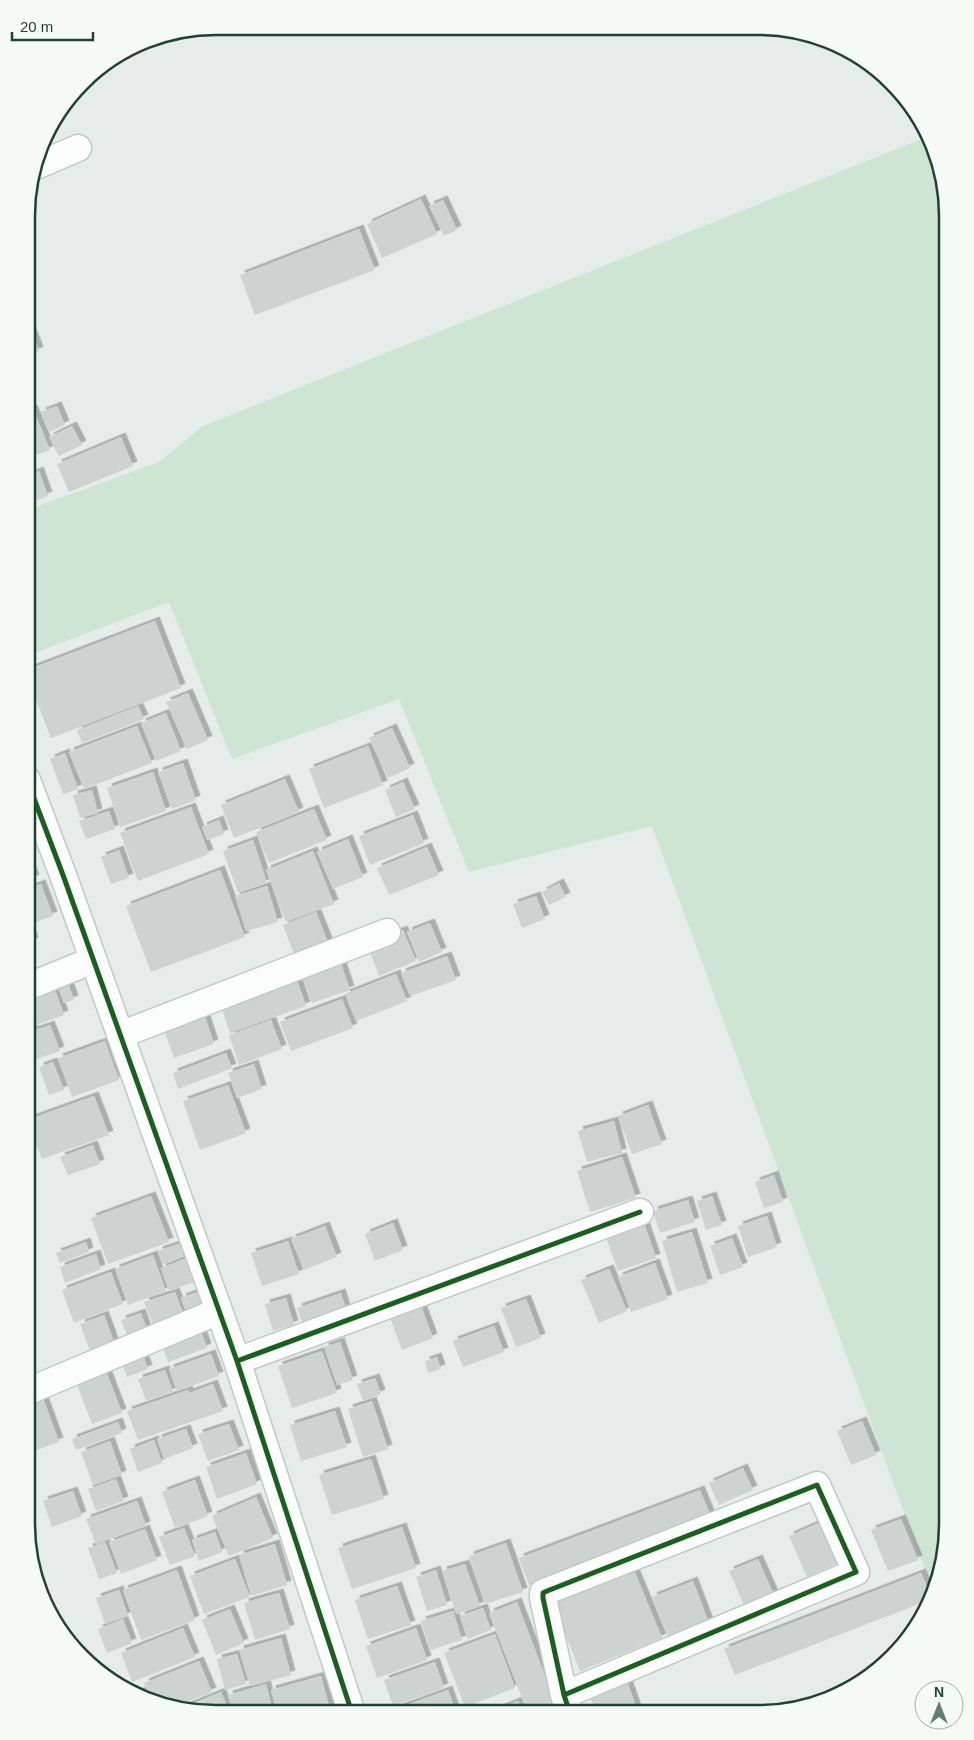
<svg xmlns="http://www.w3.org/2000/svg" width="974" height="1740" viewBox="0 0 974 1740" font-family="Helvetica,sans-serif">
<style>
.green{fill:#cfe5d3}
.building{fill:#cdd3d0;filter:url(#shadow)}
.lines{fill:none;stroke-linecap:round;stroke-linejoin:round}
.minor-casing{stroke:#c3c9c6;stroke-width:29}
.minor{stroke:#fbfcfc;stroke-width:26}
.cycleway-casing{stroke:#f5faf7;stroke-width:8}
.cycleway{stroke:#1b5e20;stroke-width:5}
.rim{fill:none;stroke:#224134;stroke-width:2.5}
</style>
<defs>
<filter id="shadow"><feDropShadow dx="4.5" dy="-4.5" stdDeviation="0" flood-color="#0004"/></filter>
</defs>
<rect width="100%" height="100%" fill="#e6ece9"/>
<!-- green -->
<path class="green" d="M929,136L938,155L948,216L947,1537L934,1594L652,826L469,872L399,699L232,759L169,602L27,656V510L159,462L203,426Z"/>
<!-- building -->
<path class="building" d="M421,199L437,234L382,258L367,224Z
M443,200L457,230L444,236L429,206Z
M359,229L375,270L255,315L240,275Z
M28,323L39,351L28,356Z
M57,406L65,425L49,432L41,412Z
M33,409L50,450L31,457L28,448V411Z
M72,426L82,445L59,456L49,437Z
M121,437L133,466L69,492L57,464Z
M39,471L48,496L27,504L28,476Z
M155,621L181,688L51,738L27,677V670Z
M188,693L208,740L187,749L166,702Z
M138,706L144,719L82,743L77,730Z
M166,713L181,751L156,761L141,723Z
M137,726L152,763L84,789L69,752Z
M392,728L410,768L388,778L369,738Z
M368,746L383,785L324,808L309,769Z
M65,753L78,789L63,794L50,759Z
M183,763L196,800L172,809L158,772Z
M153,772L166,811L120,827L107,788Z
M285,779L299,812L234,838L221,805Z
M403,782L415,809L396,817L385,790Z
M92,790L98,813L80,818L73,795Z
M191,807L209,854L138,881L120,833Z
M314,809L327,840L269,863L256,832Z
M109,811L115,829L86,839L79,821Z
M413,815L424,843L370,865L359,836Z
M219,820L224,834L207,840L202,827Z
M348,839L363,877L333,889L317,852Z
M253,840L267,883L238,893L223,851Z
M427,847L439,875L389,895L377,868Z
M119,850L129,878L111,884L101,857Z
M313,851L334,904L286,922L266,870Z
M27,859L35,879L27,882Z
M220,870L245,937L151,972L126,906Z
M559,883L566,897L549,905L542,892Z
M41,884L53,916L27,925V889Z
M267,886L278,922L246,931L235,896Z
M536,896L545,919L522,928L513,904Z
M316,912L332,952L298,965L283,925Z
M430,923L442,952L419,962L407,932Z
M30,930L34,942L27,945V931Z
M403,930L416,961L379,976L367,944Z
M447,956L456,980L410,996L401,973Z
M340,961L350,990L312,1003L302,975Z
M396,974L407,1001L356,1021L345,994Z
M66,977L74,1000L64,1003L56,981Z
M297,980L306,1006L230,1033L221,1006Z
M52,982L64,1015L36,1025L27,1000V991Z
M342,999L353,1028L291,1051L280,1022Z
M27,1011L34,1030L27,1032Z
M205,1017L214,1044L174,1058L164,1030Z
M271,1020L282,1049L239,1065L229,1035Z
M50,1025L60,1051L34,1060L27,1041V1033Z
M105,1041L119,1080L72,1097L58,1058Z
M226,1053L232,1068L178,1089L173,1073Z
M53,1062L64,1090L49,1095L39,1067Z
M254,1064L262,1089L237,1098L228,1073Z
M228,1085L246,1133L200,1150L183,1101Z
M94,1096L109,1135L42,1159L27,1120Z
M648,1105L662,1144L632,1154L618,1116Z
M614,1121L622,1153L587,1162L578,1131Z
M93,1145L100,1164L68,1175L60,1157Z
M622,1157L636,1198L590,1212L577,1171Z
M774,1175L783,1202L764,1208L755,1182Z
M151,1196L169,1242L108,1264L91,1218Z
M712,1196L722,1225L706,1230L697,1201Z
M688,1200L695,1222L660,1233L653,1211Z
M767,1216L777,1247L748,1257L738,1226Z
M643,1220L656,1258L618,1271L604,1232Z
M393,1223L403,1250L375,1261L365,1234Z
M325,1226L337,1257L304,1270L291,1239Z
M692,1232L708,1283L677,1292L662,1241Z
M732,1238L743,1267L720,1275L710,1246Z
M288,1241L299,1274L262,1286L251,1253Z
M86,1242L89,1252L60,1263L56,1253Z
M181,1243L185,1256L163,1264L158,1251Z
M96,1254L101,1269L65,1283L60,1267Z
M153,1255L166,1291L128,1305L115,1269Z
M187,1258L195,1282L169,1291L161,1268Z
M655,1263L668,1299L631,1312L618,1277Z
M609,1269L627,1311L599,1323L581,1280Z
M111,1272L123,1304L74,1323L62,1290Z
M203,1290L210,1309L188,1317L181,1298Z
M175,1292L187,1324L157,1335L144,1302Z
M341,1293L348,1316L305,1331L297,1308Z
M417,1295L433,1338L402,1350L386,1307Z
M286,1298L294,1325L273,1331L265,1304Z
M526,1299L541,1338L516,1347L501,1308Z
M141,1313L149,1336L130,1343L121,1320Z
M104,1315L115,1345L91,1354L80,1324Z
M494,1326L504,1352L463,1367L453,1341Z
M201,1331L207,1348L168,1362L162,1345Z
M340,1342L353,1380L337,1385L324,1347Z
M322,1351L337,1393L292,1408L278,1366Z
M142,1353L148,1369L127,1377L121,1361Z
M211,1354L219,1376L177,1391L169,1369Z
M437,1357L441,1369L428,1373L425,1361Z
M165,1370L173,1392L146,1401L138,1379Z
M106,1371L122,1413L92,1424L76,1382Z
M375,1378L381,1394L363,1401L357,1384Z
M213,1384L223,1411L138,1440L127,1411L188,1390L189,1393Z
M43,1398L59,1442L26,1454V1404Z
M372,1401L388,1449L363,1457L348,1409Z
M335,1411L347,1447L301,1461L290,1425Z
M862,1421L876,1455L851,1465L837,1431Z
M118,1422L122,1433L76,1450L72,1439Z
M229,1424L239,1450L208,1461L198,1434Z
M186,1429L193,1448L164,1459L157,1439Z
M154,1440L162,1463L138,1472L130,1449Z
M110,1441L122,1475L93,1485L81,1452Z
M246,1453L257,1484L217,1499L206,1467Z
M371,1459L384,1499L332,1515L319,1475Z
M743,1468L753,1490L719,1505L709,1483Z
M116,1479L124,1501L96,1511L88,1489Z
M195,1480L208,1516L175,1528L162,1492Z
M700,1490L711,1517L529,1585L519,1558Z
M73,1491L82,1516L52,1527L43,1501Z
M256,1497L273,1538L229,1556L212,1516Z
M137,1501L146,1526L96,1544L86,1519Z
M901,1519L918,1560L888,1571L871,1530Z
M823,1521L841,1562L807,1577L789,1536Z
M402,1527L416,1568L352,1589L338,1548Z
M184,1528L195,1556L170,1565L159,1537Z
M145,1529L157,1560L121,1574L109,1542Z
M215,1532L222,1552L199,1561L192,1540Z
M105,1542L117,1573L99,1579L88,1548Z
M506,1543L523,1592L485,1604L469,1556Z
M275,1544L287,1585L251,1596L239,1555Z
M235,1559L250,1597L204,1614L190,1576Z
M758,1559L774,1595L745,1607L729,1571Z
M465,1564L480,1606L456,1614L442,1571Z
M633,1568L662,1638L580,1671L552,1601Z
M177,1570L195,1620L141,1640L123,1590Z
M436,1570L447,1605L427,1611L416,1577Z
M921,1573L932,1599L735,1675L724,1649Z
M693,1581L709,1623L669,1639L652,1597Z
M397,1586L411,1625L368,1639L355,1600Z
M119,1590L128,1616L105,1624L96,1598Z
M279,1593L290,1629L255,1640L244,1603Z
M517,1602L559,1713H528L489,1613Z
M483,1608L491,1630L468,1639L460,1616Z
M230,1609L244,1643L216,1655L202,1620Z
M453,1611L462,1640L430,1650L421,1621Z
M123,1619L132,1643L107,1653L98,1629Z
M183,1628L195,1657L132,1682L121,1653Z
M416,1628L427,1660L377,1678L366,1646Z
M495,1634L515,1688L465,1707L444,1653Z
M281,1638L291,1675L250,1686L239,1650Z
M237,1654L246,1684L225,1690L217,1659Z
M199,1661L212,1692L173,1707L152,1702L144,1683Z
M435,1662L444,1688L393,1706L384,1680Z
M321,1676L330,1710L319,1712H277L271,1690Z
M266,1684L273,1712H233L228,1695Z
M628,1684L637,1710L626,1713H596L590,1697Z
M144,1690L149,1701L135,1694Z
M448,1690L456,1713H387V1712Z
M221,1692L228,1709L219,1712H191L179,1709Z
M518,1701L523,1713H488Z
M734,1709L736,1714H719V1713Z"/>
<g class="lines">
<!-- minor casing -->
<g class="minor-casing">
<path id="minor" d="M36,166L78,148
M27,780L63,875L237,1361L352,1713
M27,987L93,960
M120,1035L387,932
M237,1361L640,1212
M26,1392L219,1311
M564,1695L856,1572L817,1485L547,1591L543,1593V1598L564,1695L570,1713"/>
</g>
<!-- minor -->
<use href="#minor" class="minor"/>
<!-- cycleway casing -->
<g class="cycleway-casing">
<path id="cycleway" d="M27,780L63,875L237,1361L352,1713
M237,1361L640,1212
M564,1695L856,1572L817,1485L547,1591L543,1593V1598L564,1695L570,1713"/>
</g>
<!-- cycleway -->
<use href="#cycleway" class="cycleway"/>
</g>
<!-- crop -->
<path d="M0 0H974V1740H0ZM216 35H758A181 181 0 0 1 939 216V1524A181 181 0 0 1 758 1705H216A181 181 0 0 1 35 1524V216A181 181 0 0 1 216 35Z" fill="#f5faf7" fill-rule="evenodd"/>
<path class="rim" d="M216 35H758A181 181 0 0 1 939 216V1524A181 181 0 0 1 758 1705H216A181 181 0 0 1 35 1524V216A181 181 0 0 1 216 35Z"/>
<!-- north arrow -->
<g transform="translate(939 1705)"><circle r="24" fill="#f5faf7" stroke="#a1b0a9"/>
<path d="M0-4L9 19L0 12L-9 19Z" fill="#677d73"/>
<text y="-8" font-size="14" font-weight="bold" text-anchor="middle" fill="#224134">N</text>
</g>
<!-- scale -->
<path d="M12 32v8h81v-8" fill="none" stroke="#224134" stroke-width="2.5"/>
<text x="20" y="32" font-size="15" fill="#224134" stroke="#f5faf7" stroke-width="4" paint-order="stroke">20 m</text>
</svg>
